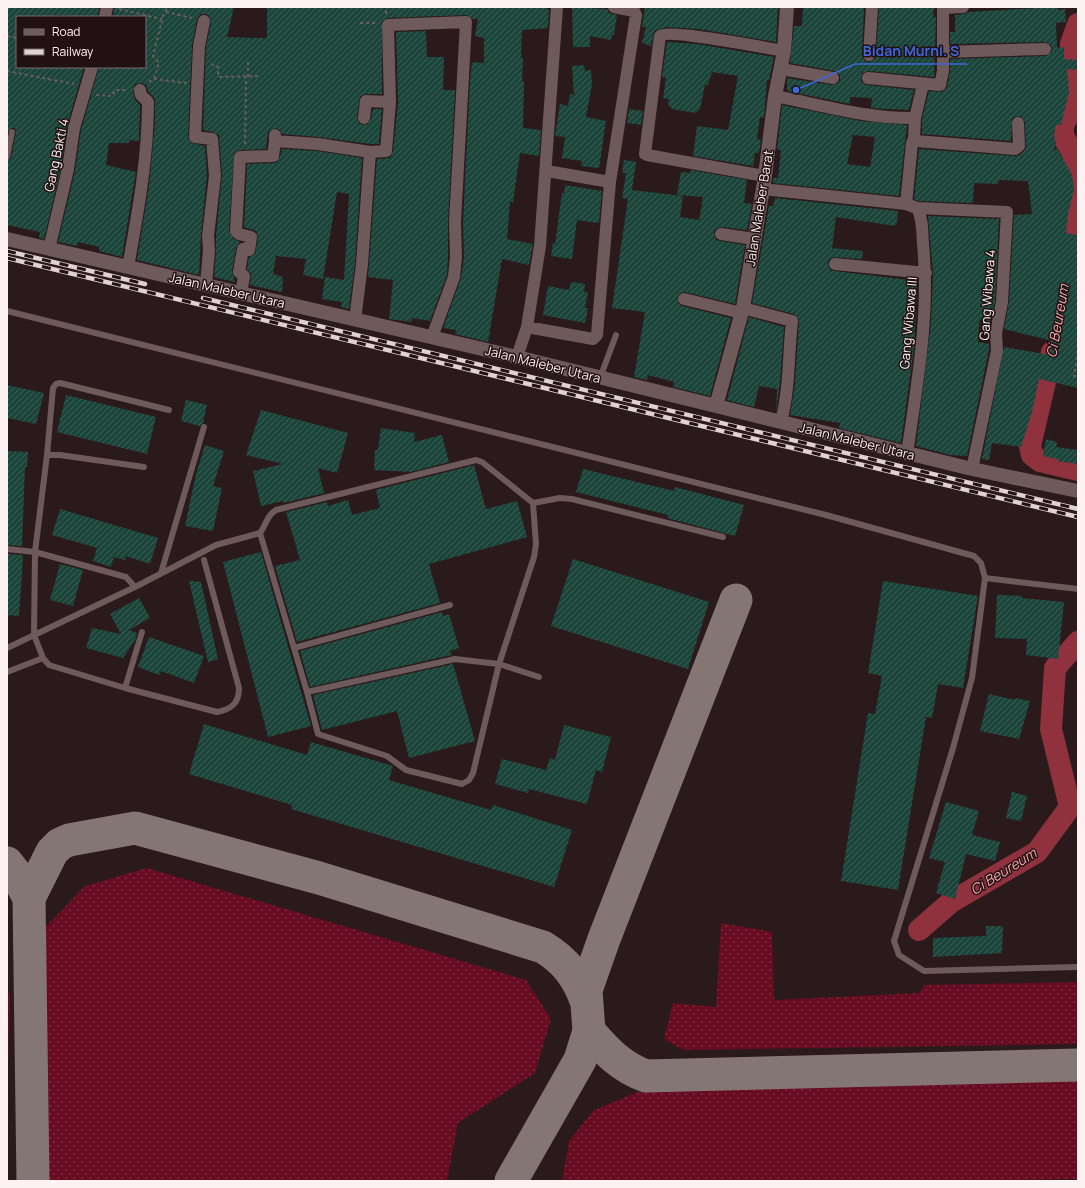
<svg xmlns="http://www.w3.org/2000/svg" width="1085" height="1188" viewBox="0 0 1085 1188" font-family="Manrope,sans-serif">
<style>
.grass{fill:url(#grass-dots)}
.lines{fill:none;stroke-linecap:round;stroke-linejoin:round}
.river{stroke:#90313e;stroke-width:22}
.taxiway{stroke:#857676;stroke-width:33}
.building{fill:url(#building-hatch);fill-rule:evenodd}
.path{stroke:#6c5c5d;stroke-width:2;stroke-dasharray:3 3;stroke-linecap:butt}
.service{stroke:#6e5a5b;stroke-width:6}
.minor{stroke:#6e5a5b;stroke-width:12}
.tertiary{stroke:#6e5a5b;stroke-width:14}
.rail-casing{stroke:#dfd2d2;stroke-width:4.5}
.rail{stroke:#211112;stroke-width:3;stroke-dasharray:9;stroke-linecap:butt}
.labels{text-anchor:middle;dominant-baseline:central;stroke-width:3;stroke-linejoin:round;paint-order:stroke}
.street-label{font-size:13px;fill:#fef1f1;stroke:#211112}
.water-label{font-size:14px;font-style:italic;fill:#f8a8ad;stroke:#211112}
.leader{fill:none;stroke:#3f66dc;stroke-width:1.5}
.callout-dot{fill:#3f66dc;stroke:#211112;stroke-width:1.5}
.callout-label{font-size:14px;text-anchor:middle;font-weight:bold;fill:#3f66dc;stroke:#211112;stroke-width:3;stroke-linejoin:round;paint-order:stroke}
</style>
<defs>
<pattern id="grass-dots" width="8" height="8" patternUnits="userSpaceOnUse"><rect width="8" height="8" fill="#670c21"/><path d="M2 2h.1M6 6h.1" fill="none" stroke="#7e3042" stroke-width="1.8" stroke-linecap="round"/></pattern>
<pattern id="building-hatch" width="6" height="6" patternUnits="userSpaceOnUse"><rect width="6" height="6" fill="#1b453a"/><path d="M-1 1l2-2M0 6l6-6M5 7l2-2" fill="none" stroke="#3d6057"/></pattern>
</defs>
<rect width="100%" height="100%" fill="#2b1a1b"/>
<!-- grass -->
<path class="grass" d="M147,868L526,980L551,1019L535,1073L458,1123L447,1181H49L44,1160L42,931L85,886Z
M721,923L772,932L774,1000L919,993L924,985L1078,982V1044L684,1050L664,1039L673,1003L716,1007Z
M7,991L10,995L7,1113Z
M1078,1077V1179L943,1181H562L569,1141L594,1110L652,1086Z"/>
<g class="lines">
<!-- river -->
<path class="river" d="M1068,263L1078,187L1077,169L1072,151L1063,136V125L1075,104L1076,92L1070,58L1071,44L1078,24
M1052,352L1030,446L1032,455L1040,461L1078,470
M919,930L951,902L1037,852L1070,807L1051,729L1055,668L1078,642"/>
<!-- taxiway -->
<path class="taxiway" d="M7,863L18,877L29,898
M589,1031C606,1051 621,1067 646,1076L1078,1065
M33,1181L29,898L52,852L60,844L69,840L135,828L319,878L543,947C566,961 578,977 587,1003
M511,1181L580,1060L589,1031L586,990L604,939L736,600"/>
</g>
<!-- building -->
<path class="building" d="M7,7H99L98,17L54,15V17H17V67H84L67,126L61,168L44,239L39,238L40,232L7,225V161L11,158L16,132L15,128H11L7,134Z
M114,7H234L227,37L254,38H267V7H547V10H549L548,28L522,30L521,58H523L522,82H524L523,128L541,130L539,156L520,153L513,202H510L507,239L533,244L529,265L502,259L488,342L455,334L456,330L443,328L461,278L464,257L463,222L470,80L472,62L484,63V38L475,36L478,19H473L466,15L388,18L382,21V94H366L360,96L357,117L359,124L367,125L371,119L373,109H382L379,144H370L319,137L282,134L279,129L275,128L268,132L266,149L240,150L234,153L229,231L234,239L240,242L236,248L232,271L235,282L214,277L216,251V236L222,175L219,135L213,132L203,130L206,47L211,22L209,16L206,14H201L197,19L192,45L188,137L191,143L205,146L207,176L201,235L199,275L137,260L149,186L155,123V99L148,91L146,85L142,83L135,84L133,91L135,100L140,105L139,141L129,140V143H109L106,165L136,172L122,257L99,251V247L91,245L78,242L77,246L58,242L75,171L81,130L99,67H145V17H113Z
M572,7L607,9L609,13L617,15L614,35H612L611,40L590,36V47H573Z
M645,7H778L776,42L699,29L667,27L654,31L651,46L642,43L646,27H642Z
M803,7H864L862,55L865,61L869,62L875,59L876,55L879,7H934L933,17H936L934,77L869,71L862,73L861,81L867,85L914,90L909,110L871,108L872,98L850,97V104L787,91V78L832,85L838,83L840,80V75L835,71L790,63L794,26H802Z
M1058,7V10L1065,9L1066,22L1056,23L1057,48L1064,47V59L1078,60V70L1067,69L1069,92L1061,125H1056L1054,136L1056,143L1054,152L1057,148L1072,175L1074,190L1068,214L1066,233L1078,235V388L1039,379L1032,412L1021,447L992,443L989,460L982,459L1004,347L1050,355L1053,341L1004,329L1009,302L1014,215L1032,214L1028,181L999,180L998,184L974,183L973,203L918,201L914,199L919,149L1015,156L1020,155L1026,149L1025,122L1021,116L1014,117L1012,119L1011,141L922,134V119L929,91L942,92L947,87L950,72V59L1045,56L1052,52L1051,45L1045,42L950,44V32H955V15L964,14L968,12Z
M426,31L427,57H444L443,90H455L448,222V257L447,275L430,321L412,318L411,322L389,319L393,280L368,277L377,159L390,158L393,152L398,102L396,32Z
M667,42L697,44L774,57L769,80H767L764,118L760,117L757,139L761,140L759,153H755L753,166L693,156L697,126L728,130L738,76L712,72L708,85H705L700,109L695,113L672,109L668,104L669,99L663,98L666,78L662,77Z
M584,65L585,71L591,70L592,84L586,117L606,121L599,168L581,166L582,161L562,158L565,137L555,136L560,104L568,106L570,94L574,95L572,66Z
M782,105L861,121L907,125L899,196L773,183V178H778L781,150L777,149ZM853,135L875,137L870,167L847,164Z
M629,109L643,111L641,125L627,123Z
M282,149L317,151L362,158L355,263L349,309L341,307L342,302L322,299L325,277L344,280L349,194L337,192L323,279L303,275L306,259L276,256L273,274L283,277L282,292L250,285L251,274L247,269L249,257L255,254L258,238L256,231L244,227L247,164L276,163L280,157Z
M624,160L636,162L632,190L683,196L680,217L699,220L703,197L677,195L681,172L691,173V170L747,180L744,203L752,204L747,230L722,227L715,229L714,233L716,240L720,241L745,245L735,304L685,292L679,294L677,298L679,304L682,306L731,318L710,396L673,387L674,382L648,375L647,380L634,377L645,312L612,308L628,199L622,198L626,173H622Z
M565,185L602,191L599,223L577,220L572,259L551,256L553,243L555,244L562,193H564Z
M775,198L898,211L897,224L895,226L836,217L832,248L863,251L862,259L835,257L829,259L828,264L830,270L834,271L917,281L914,348L901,443L839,428L840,423L790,415L795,384L799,319L794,314L752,303L769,206H773Z
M928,216L999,219L995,301L991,321L980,320L979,323L978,342L989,344V350L967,456L950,455L916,446L931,323L933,273Z
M571,282L585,284L584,292H588L585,308H588L585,323L543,315L548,286L569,290Z
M749,317L784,327L780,383L776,412L777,389L759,386L754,407L727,400Z
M7,385L44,393L36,424L7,418Z
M66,395L156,417L147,454L57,432Z
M186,400L207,405L203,423L200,426L181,421Z
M261,410L348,433L337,473L318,468L324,493L284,503L283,501L261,506L253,471L283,464L246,455Z
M381,428L415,433L414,442L442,435L449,462L411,472L374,470L375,450H378Z
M1046,439L1057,442L1056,447L1078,450V464L1057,461L1058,459L1043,456Z
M205,445L224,451L213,486L222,488L213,531L185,526L196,474Z
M7,451L28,452L27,467H25L22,546L7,545Z
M474,465L486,509L517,501L527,537L429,564L440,603L297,642L275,566L300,560L286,512L327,502L328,506L348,500L352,515L380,508L376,490Z
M583,469L674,491L675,487L744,505L735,536L667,518L668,515L576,492Z
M60,509L158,538L150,564L126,556L125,560L114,557L111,567L93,561L97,548L52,535Z
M261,552L311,726L268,737L223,562Z
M7,554L22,555L23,557L19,616L7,615Z
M573,559L709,602L688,669L551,626Z
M60,564L83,570L73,606L50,600Z
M189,581L201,582L218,659L208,662Z
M883,581L978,596L963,688L938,684L932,718L926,717L898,890L841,881L868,713L875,714L882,676L868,673Z
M997,595L1022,596V598L1064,602L1058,659L1026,655L1027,639L995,638Z
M139,598L150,618L129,630L137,633L135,640L123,658L86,648L92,628L121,634L110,614Z
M442,612L443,616L449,614L459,648L450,651L451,655L310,687L300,651Z
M149,637L204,656L194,683L161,671L159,675L138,667Z
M453,664L475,741L409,758L397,711L322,730L313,695Z
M989,694L1015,700V698L1030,701L1019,739L980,731Z
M204,724L307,755L311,742L393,766L389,780L491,810L493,805L572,830L554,887L291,809L292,805L189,774Z
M564,725L611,737L602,772L596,770L587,804L529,789L528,793L495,784L502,759L546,770L550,758L555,760Z
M1012,792L1027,796L1021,821L1006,818Z
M946,802L979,811L972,835L1000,842L995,861L966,854L955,899L936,893L945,862L929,858Z
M986,926H1003L1002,953L933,957V938L986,936Z"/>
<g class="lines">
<!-- path -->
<path class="path" d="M119,9L162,19
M166,12L192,18
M386,14V7
M360,23H376
M7,36L17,38
M211,64L218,67V76L220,77L261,76
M7,71L74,84
M248,77V62
M154,79L187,83
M149,82L154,79L159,63L153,56L163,16L168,7
M96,95L112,96L115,90H128
M245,144L246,77
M1078,351L1074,376L1078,377"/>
<!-- service -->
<path class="service" d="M7,157L12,132
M7,311L826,515L974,556L981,563L985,578L1078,589
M600,378L616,335
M47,455L53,388L56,384L60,383L169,410
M476,460L482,462L533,503L536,544L534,557L499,664L473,773L469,780L462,784L406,770L387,756L318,734L307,692L260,533C267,524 266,516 276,510Z
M144,467L60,455H47L35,552L34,635L43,658L49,665L125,688L217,712C232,709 239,703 239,688L204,560
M533,503L560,498L572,499L723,537
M7,549L35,552L126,577L135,587
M161,573L204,427
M985,578L972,678L953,748L894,941L899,955L924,971L1078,967
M7,648L135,587L216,545L260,533
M294,648L450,605
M7,672L43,658
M125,688L142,632
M307,692L455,659L499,664L539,677"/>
<!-- minor -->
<path class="minor" d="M943,8L963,7
M105,17L107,7
M204,21L199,46L195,137L212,139L215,176L208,236L209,250L206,285
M943,52L1045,49
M869,55L872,7
M781,69L833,78
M868,78L940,85L943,71V7
M775,96C821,105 868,119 915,118L914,139L916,141L1015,149L1019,146L1018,123
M364,118L366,101L390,102L388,25L466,22L455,222L456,257L454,277L432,337
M915,118L923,84
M275,135V141L318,144L370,152
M547,171L610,182
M765,176L647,155L645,154L660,36C668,29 767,48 784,51
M762,189L906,204L917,208C923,219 922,232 923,244C930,314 917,384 907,454
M906,204L912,143L914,139
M917,208L1007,212L1002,302L996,333L997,351L972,469
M721,234L754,239
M49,249L68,169L74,128L92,67
M835,264L926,273
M128,267C138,212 148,158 148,102L141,95L140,90
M241,294L244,276L239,272L243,249L249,250L251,237L239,234L236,231L240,157L273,156L275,141
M684,299L742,313
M743,308L792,321C788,356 790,387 781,422
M355,320L362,264L370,152L386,151L390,102
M527,327L540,246L557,7
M517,357L527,327L593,339L597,335L610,182L636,15L634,11L614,7"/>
<!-- tertiary -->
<path class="tertiary" d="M7,239L517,357L972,469L1078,491
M716,406L743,308L765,176L775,96L784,51L787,7"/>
<!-- rail casing -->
<g class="rail-casing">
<path id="rail" d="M7,251L145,284
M7,258L1078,517
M203,298L1078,509"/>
</g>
<!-- rail -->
<use href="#rail" class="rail"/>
</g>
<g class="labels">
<!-- street labels -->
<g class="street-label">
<text transform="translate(56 155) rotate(-78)">Gang Bakti 4</text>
<text transform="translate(759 208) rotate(-81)">Jalan Maleber Barat</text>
<text transform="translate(227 290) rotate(13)">Jalan Maleber Utara</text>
<text transform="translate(987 295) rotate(-86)">Gang Wibawa 4</text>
<text transform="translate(908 323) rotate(-85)">Gang Wibawa III</text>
<text transform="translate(543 364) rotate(14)">Jalan Maleber Utara</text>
<text transform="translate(857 441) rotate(14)">Jalan Maleber Utara</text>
</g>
<!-- water labels -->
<g class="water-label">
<text transform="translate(1057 321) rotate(-80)">Ci Beureum</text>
<text transform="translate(1003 871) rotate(-32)">Ci Beureum</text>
</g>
</g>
<!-- callouts -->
<path class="leader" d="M796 90L855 64H967"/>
<circle class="callout-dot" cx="796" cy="90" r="4"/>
<g class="callout-label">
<text x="911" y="56">Bidan Murni. S</text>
</g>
<!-- border -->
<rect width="1085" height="1188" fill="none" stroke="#fef1f1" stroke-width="16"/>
<!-- legend -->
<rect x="16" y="16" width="130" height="52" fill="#211112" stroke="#796b6b"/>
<rect x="24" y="29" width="20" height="6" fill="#6e5a5b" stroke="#796b6b"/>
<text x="52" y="36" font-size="12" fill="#fef1f1">Road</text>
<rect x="24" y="49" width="20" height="6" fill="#dfd2d2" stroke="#796b6b"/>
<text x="52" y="56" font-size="12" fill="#fef1f1">Railway</text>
</svg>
